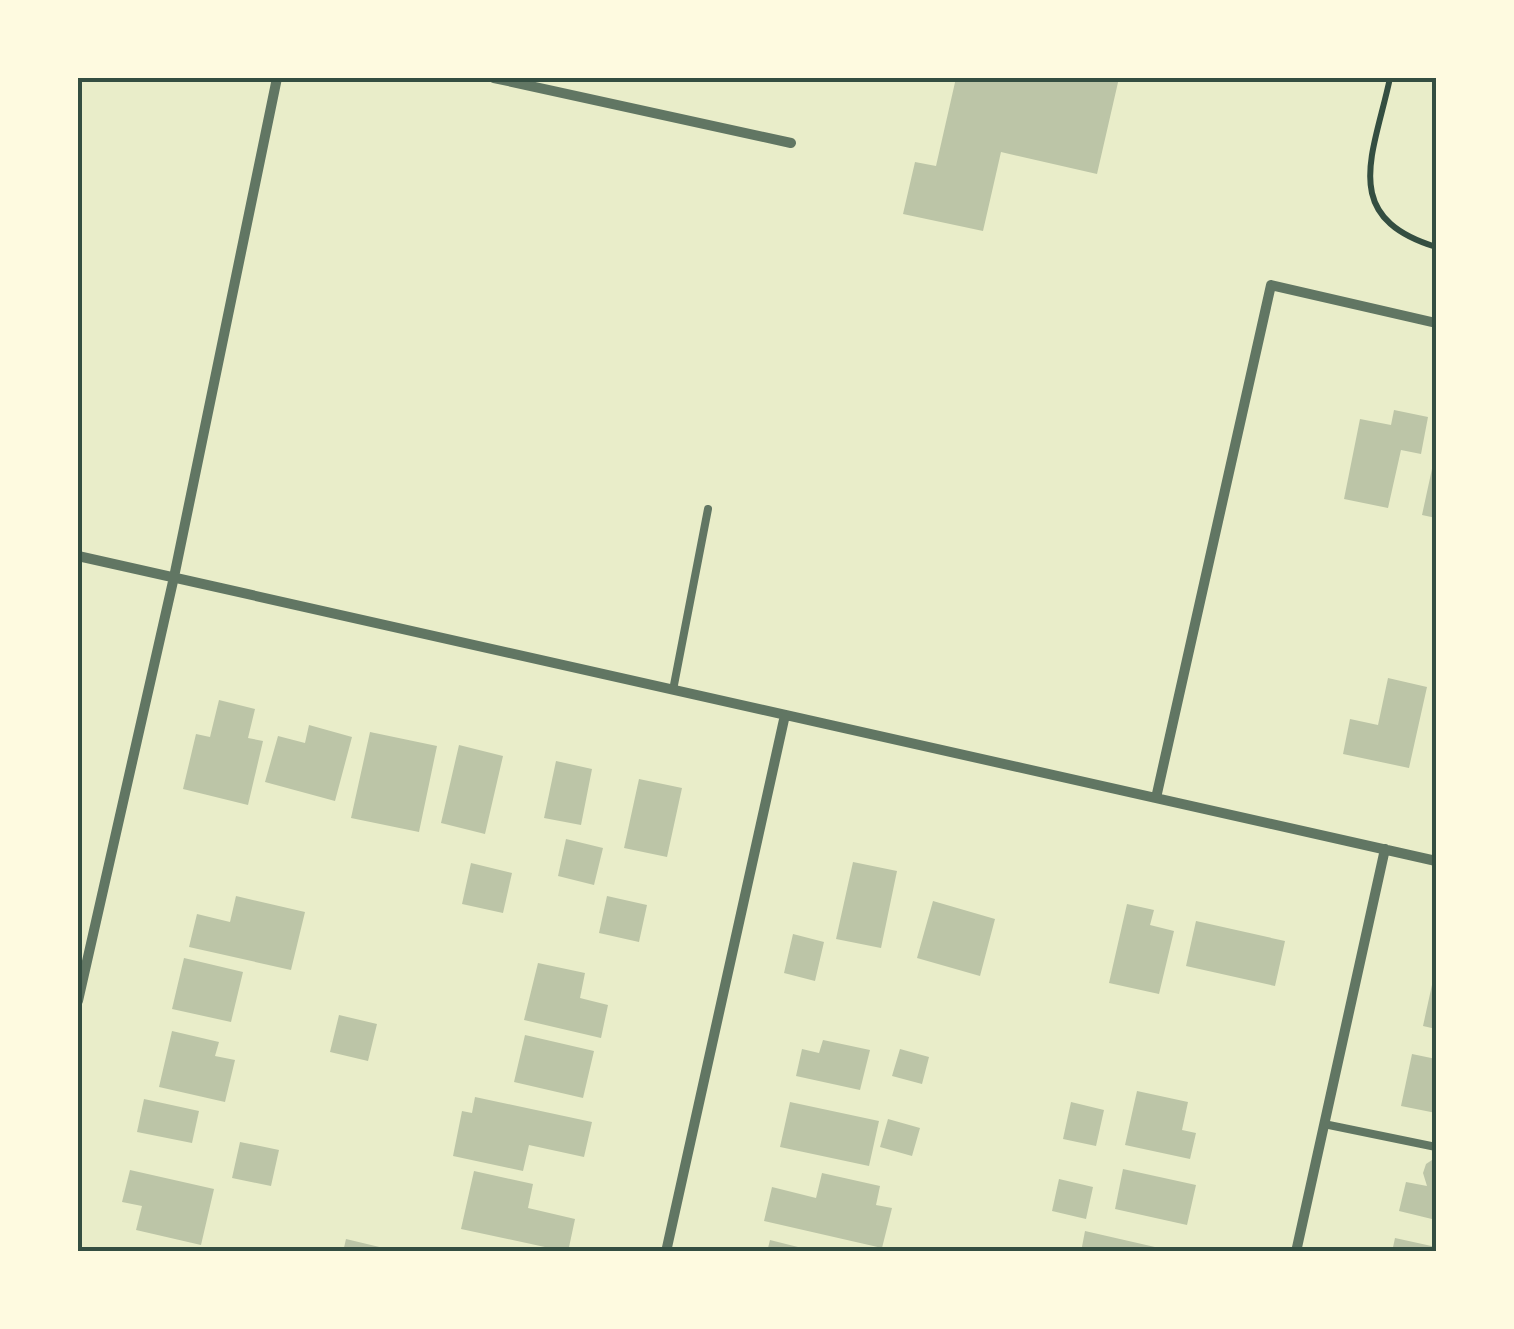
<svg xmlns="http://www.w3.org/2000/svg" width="1514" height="1329" viewBox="0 0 1514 1329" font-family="'Fira Sans',sans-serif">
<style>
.building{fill:#bcc5a7}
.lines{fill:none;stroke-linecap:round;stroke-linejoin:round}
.path{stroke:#344e41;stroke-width:6}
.service{stroke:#617663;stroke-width:8}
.minor{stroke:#617663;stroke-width:10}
.neatline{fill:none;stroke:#344e41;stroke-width:4}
</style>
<rect width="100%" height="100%" fill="#e9edc9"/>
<!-- building -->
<path class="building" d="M956,78H1119L1097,174L1001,152L983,231L903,214L915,162L936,166Z
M1394,410L1428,417L1421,454L1401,450L1388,508L1344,499L1360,419L1391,425Z
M1435,455H1436V518L1422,515Z
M1388,678L1427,687L1409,768L1343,754L1350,719L1378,725Z
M219,700L255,709L248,738L263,741L248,805L183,789L196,734L210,737Z
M309,725L352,737L335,801L265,782L278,736L305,743Z
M370,732L437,746L419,832L351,818Z
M459,745L503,756L485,834L441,823Z
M556,761L592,769L581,825L544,818Z
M639,779L682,788L667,857L624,848Z
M566,839L603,848L594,885L558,876Z
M853,862L897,871L881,948L836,939Z
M471,863L512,873L503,913L462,904Z
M236,896L305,912L291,970L189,947L197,914L230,922Z
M607,896L647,905L639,942L599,933Z
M933,901L995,919L980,976L917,958Z
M1127,904L1154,910L1150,925L1174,931L1159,994L1109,983Z
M1196,921L1285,941L1275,986L1186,966Z
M793,934L824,942L815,981L784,973Z
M184,958L243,972L231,1022L172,1009Z
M538,963L585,973L580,998L608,1005L601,1038L524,1020Z
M1435,971H1436V1029L1423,1026Z
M339,1015L377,1024L368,1061L330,1052Z
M172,1031L219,1042L215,1056L235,1060L225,1102L159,1087Z
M525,1035L594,1051L583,1098L514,1082Z
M823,1040L870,1050L860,1090L796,1076L802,1049L819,1053Z
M900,1049L929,1057L922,1084L892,1076Z
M1412,1054L1436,1059V1113L1401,1106Z
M1137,1091L1188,1102L1182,1130L1196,1133L1190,1159L1125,1145Z
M475,1097L592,1122L584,1157L529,1145L523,1171L453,1156L462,1111L472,1113Z
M144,1099L199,1111L192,1143L137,1132Z
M790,1102L879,1121L869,1166L780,1147Z
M1071,1102L1104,1110L1096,1146L1063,1139Z
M888,1119L920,1128L912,1156L880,1147Z
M240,1142L279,1150L271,1186L232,1178Z
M1432,1160L1436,1161V1220L1399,1211L1406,1182L1427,1186L1423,1173L1426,1164Z
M1123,1169L1196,1185L1187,1225L1115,1209Z
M130,1170L214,1189L201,1245L136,1230L142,1206L122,1202Z
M474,1171L533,1184L528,1208L575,1219L568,1252L461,1229Z
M822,1173L880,1186L876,1205L892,1208L882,1248L764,1221L772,1187L816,1198Z
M1059,1179L1093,1187L1086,1219L1052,1211Z
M1085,1231L1168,1250V1252H1081Z
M1395,1238L1436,1247V1252H1392Z
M346,1239L392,1250V1252H343Z
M770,1240L810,1250V1252H767Z"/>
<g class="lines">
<!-- path -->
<path class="path" d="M1390,78C1374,154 1338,217 1436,247"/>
<!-- service -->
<path class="service" d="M673,690L708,509
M1324,1124L1436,1147"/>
<!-- minor -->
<path class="minor" d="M494,78L791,143
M78,556L1436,861
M1156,798L1271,285L1436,323
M78,1001L174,577L277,78
M666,1252L785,715
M1296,1252L1385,849"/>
</g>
<!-- border -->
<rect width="1514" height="1329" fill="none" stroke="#fefae0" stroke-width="160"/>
<rect x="80" y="80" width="1354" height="1169" class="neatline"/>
</svg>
